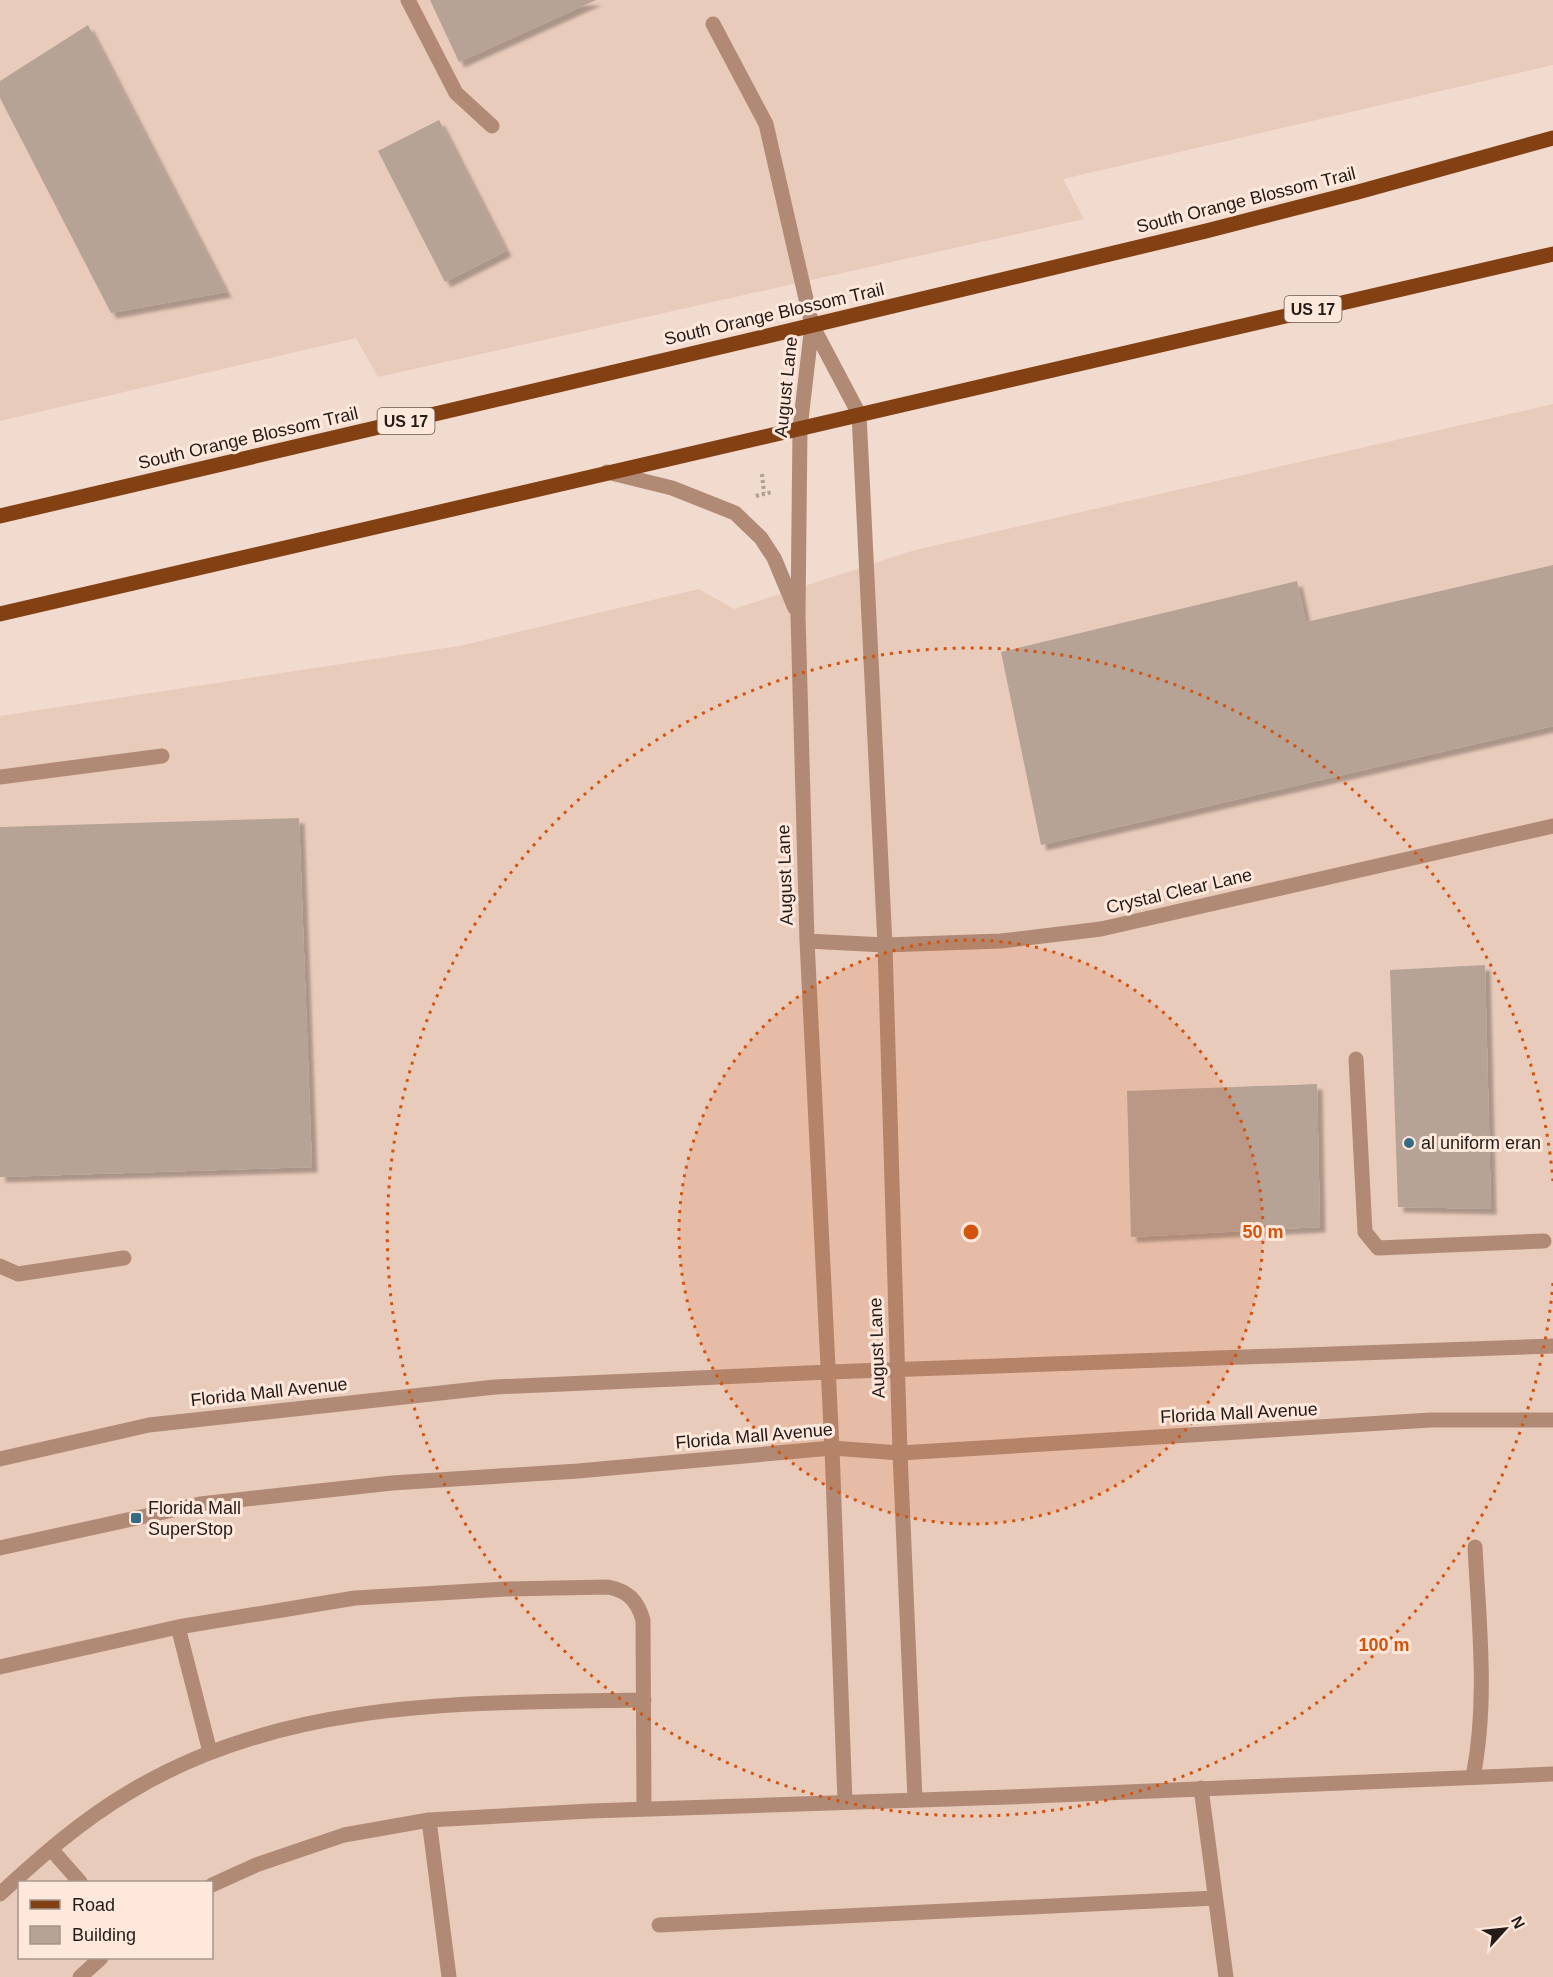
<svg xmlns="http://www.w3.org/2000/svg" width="1553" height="1977" viewBox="0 0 1553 1977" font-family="Helvetica,sans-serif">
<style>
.built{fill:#e9cbbb;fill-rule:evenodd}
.building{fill:#b7a296;filter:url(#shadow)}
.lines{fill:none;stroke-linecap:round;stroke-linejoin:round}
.path{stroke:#b19e95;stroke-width:4;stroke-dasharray:3 3;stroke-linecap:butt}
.service{stroke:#b18a75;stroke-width:15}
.minor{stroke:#b18a75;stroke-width:15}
.primary{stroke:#834113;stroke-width:15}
.ring{fill:none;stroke:#d4530d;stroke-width:3;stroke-dasharray:3 6}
.poi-dot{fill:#336b85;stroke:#fee7db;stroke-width:2}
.labels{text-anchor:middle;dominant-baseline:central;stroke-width:6;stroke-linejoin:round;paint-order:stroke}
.shield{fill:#fee7db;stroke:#655852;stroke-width:1.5}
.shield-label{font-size:16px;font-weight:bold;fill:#231b17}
.street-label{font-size:18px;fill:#231b17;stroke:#fee7db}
.poi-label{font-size:18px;fill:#231b17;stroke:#fee7db;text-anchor:start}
.centre{fill:#d4530d;stroke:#fee7db;stroke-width:3}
.ring-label{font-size:18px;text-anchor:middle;font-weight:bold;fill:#d4530d;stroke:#fee7db;stroke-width:6;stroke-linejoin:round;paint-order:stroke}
</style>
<defs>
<filter id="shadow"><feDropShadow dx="5.5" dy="5.5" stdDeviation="1.5" flood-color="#0004"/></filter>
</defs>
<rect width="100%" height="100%" fill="#f1dace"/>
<!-- built -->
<path class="built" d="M0,0H1553V65L1063,179L1084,219L378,377L356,338L0,421Z
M1553,404V1977H0V716L459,646L699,589L734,609L915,550ZM20,1882H212V1958H20Z"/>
<!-- building -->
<path class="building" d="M430,0H596L459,62Z
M88,25L226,292L111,313L0,98V81Z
M439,120L506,251L445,282L378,151Z
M1553,565V726L1041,845L1001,652L1297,581L1306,622Z
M299,818L312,1167L0,1177V827Z
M1485,965L1491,1209L1398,1207L1390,970Z
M1317,1084L1320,1227L1131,1237L1127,1091Z"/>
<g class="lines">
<!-- path -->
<path class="path" d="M762,474L764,493
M756,496L772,492"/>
<!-- service -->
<path class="service" d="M408,0L456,93L492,126
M713,24L766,124L812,325
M0,777L162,756
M1356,1059L1365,1232L1378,1248L1544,1241
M0,1266L18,1274L124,1258
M832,1448L845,1802
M900,1453L915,1799
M178,1627L210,1752
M0,1667L178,1627L355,1598L506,1589L608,1587C628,1591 637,1600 643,1620L644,1809
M1473,1777C1488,1702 1479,1624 1475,1547
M1201,1788L1226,1977
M429,1820L449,1977
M51,1849L80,1882
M212,1885L256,1865L344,1835L429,1820L590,1811L1009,1797L1553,1774
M0,1894C40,1857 81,1821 128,1793C283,1698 468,1703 644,1700
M659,1925L1215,1898
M80,1977L101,1958"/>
<!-- minor -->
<path class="minor" d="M812,325L859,414L885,945L900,1453
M812,325L800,428L798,616L807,941L832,1448
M607,472L672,488L735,513L761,538L774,558L795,608
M807,941L885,945L1001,941L1101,929L1553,826
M0,1459L149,1425L495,1387L829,1372L1553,1346
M0,1548L200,1504L392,1483L578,1471L832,1448L900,1453L1431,1420H1553"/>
<!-- primary -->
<path class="primary" d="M0,516L746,341L1206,231L1358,192L1553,138
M0,614L1553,254"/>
</g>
<!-- distance rings -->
<circle cx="971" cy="1232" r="292" fill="#d4530d" fill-opacity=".12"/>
<g class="ring">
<circle cx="971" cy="1232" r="292"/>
<path d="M1553 1283A584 584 0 1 1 1553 1181"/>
</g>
<!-- markers -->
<g class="poi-dot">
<circle cx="1409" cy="1143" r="6"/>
<rect x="130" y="1512" width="12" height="12" rx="3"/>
</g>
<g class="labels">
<!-- shield labels -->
<g class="shield">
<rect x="1284.5" y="296" width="57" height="26" rx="4.5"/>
<rect x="377.5" y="408" width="57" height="26" rx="4.5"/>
</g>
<g class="shield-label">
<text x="1313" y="309">US 17</text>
<text x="406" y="421">US 17</text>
</g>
<!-- street labels -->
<g class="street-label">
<text transform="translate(1246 200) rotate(-14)">South Orange Blossom Trail</text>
<text transform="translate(774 314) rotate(-13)">South Orange Blossom Trail</text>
<text transform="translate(786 387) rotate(-84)">August Lane</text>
<text transform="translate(248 438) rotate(-13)">South Orange Blossom Trail</text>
<text transform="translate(785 875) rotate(-92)">August Lane</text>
<text transform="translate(1179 891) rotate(-13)">Crystal Clear Lane</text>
<text transform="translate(877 1348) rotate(-92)">August Lane</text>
<text transform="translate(269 1392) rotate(-6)">Florida Mall Avenue</text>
<text transform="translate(1239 1413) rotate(-3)">Florida Mall Avenue</text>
<text transform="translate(754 1436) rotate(-5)">Florida Mall Avenue</text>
</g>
<!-- poi labels -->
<g class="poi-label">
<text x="1421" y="1143">al uniform eran</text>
<text x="148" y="1508">Florida Mall<tspan x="148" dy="21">SuperStop</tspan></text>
</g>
</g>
<circle cx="971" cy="1232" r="9" class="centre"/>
<g class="ring-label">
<text x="1263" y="1238">50 m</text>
<text x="1384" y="1651">100 m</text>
</g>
<!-- legend -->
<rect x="18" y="1881" width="195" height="78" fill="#fee7db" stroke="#a6958d" stroke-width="1.5"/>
<rect x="30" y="1900" width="30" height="9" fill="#834113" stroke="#a6958d" stroke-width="1.5"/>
<text x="72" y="1911" font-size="18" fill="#231b17">Road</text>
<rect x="30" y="1926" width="30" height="18" fill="#b7a296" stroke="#a6958d" stroke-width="1.5"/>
<text x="72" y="1941" font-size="18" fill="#231b17">Building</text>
<!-- north arrow -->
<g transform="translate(1505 1929) rotate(63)" stroke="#fee7db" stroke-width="4.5" paint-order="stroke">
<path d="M0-4.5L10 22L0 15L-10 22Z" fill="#231b17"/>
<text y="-9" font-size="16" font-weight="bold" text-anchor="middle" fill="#231b17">N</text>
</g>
</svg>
